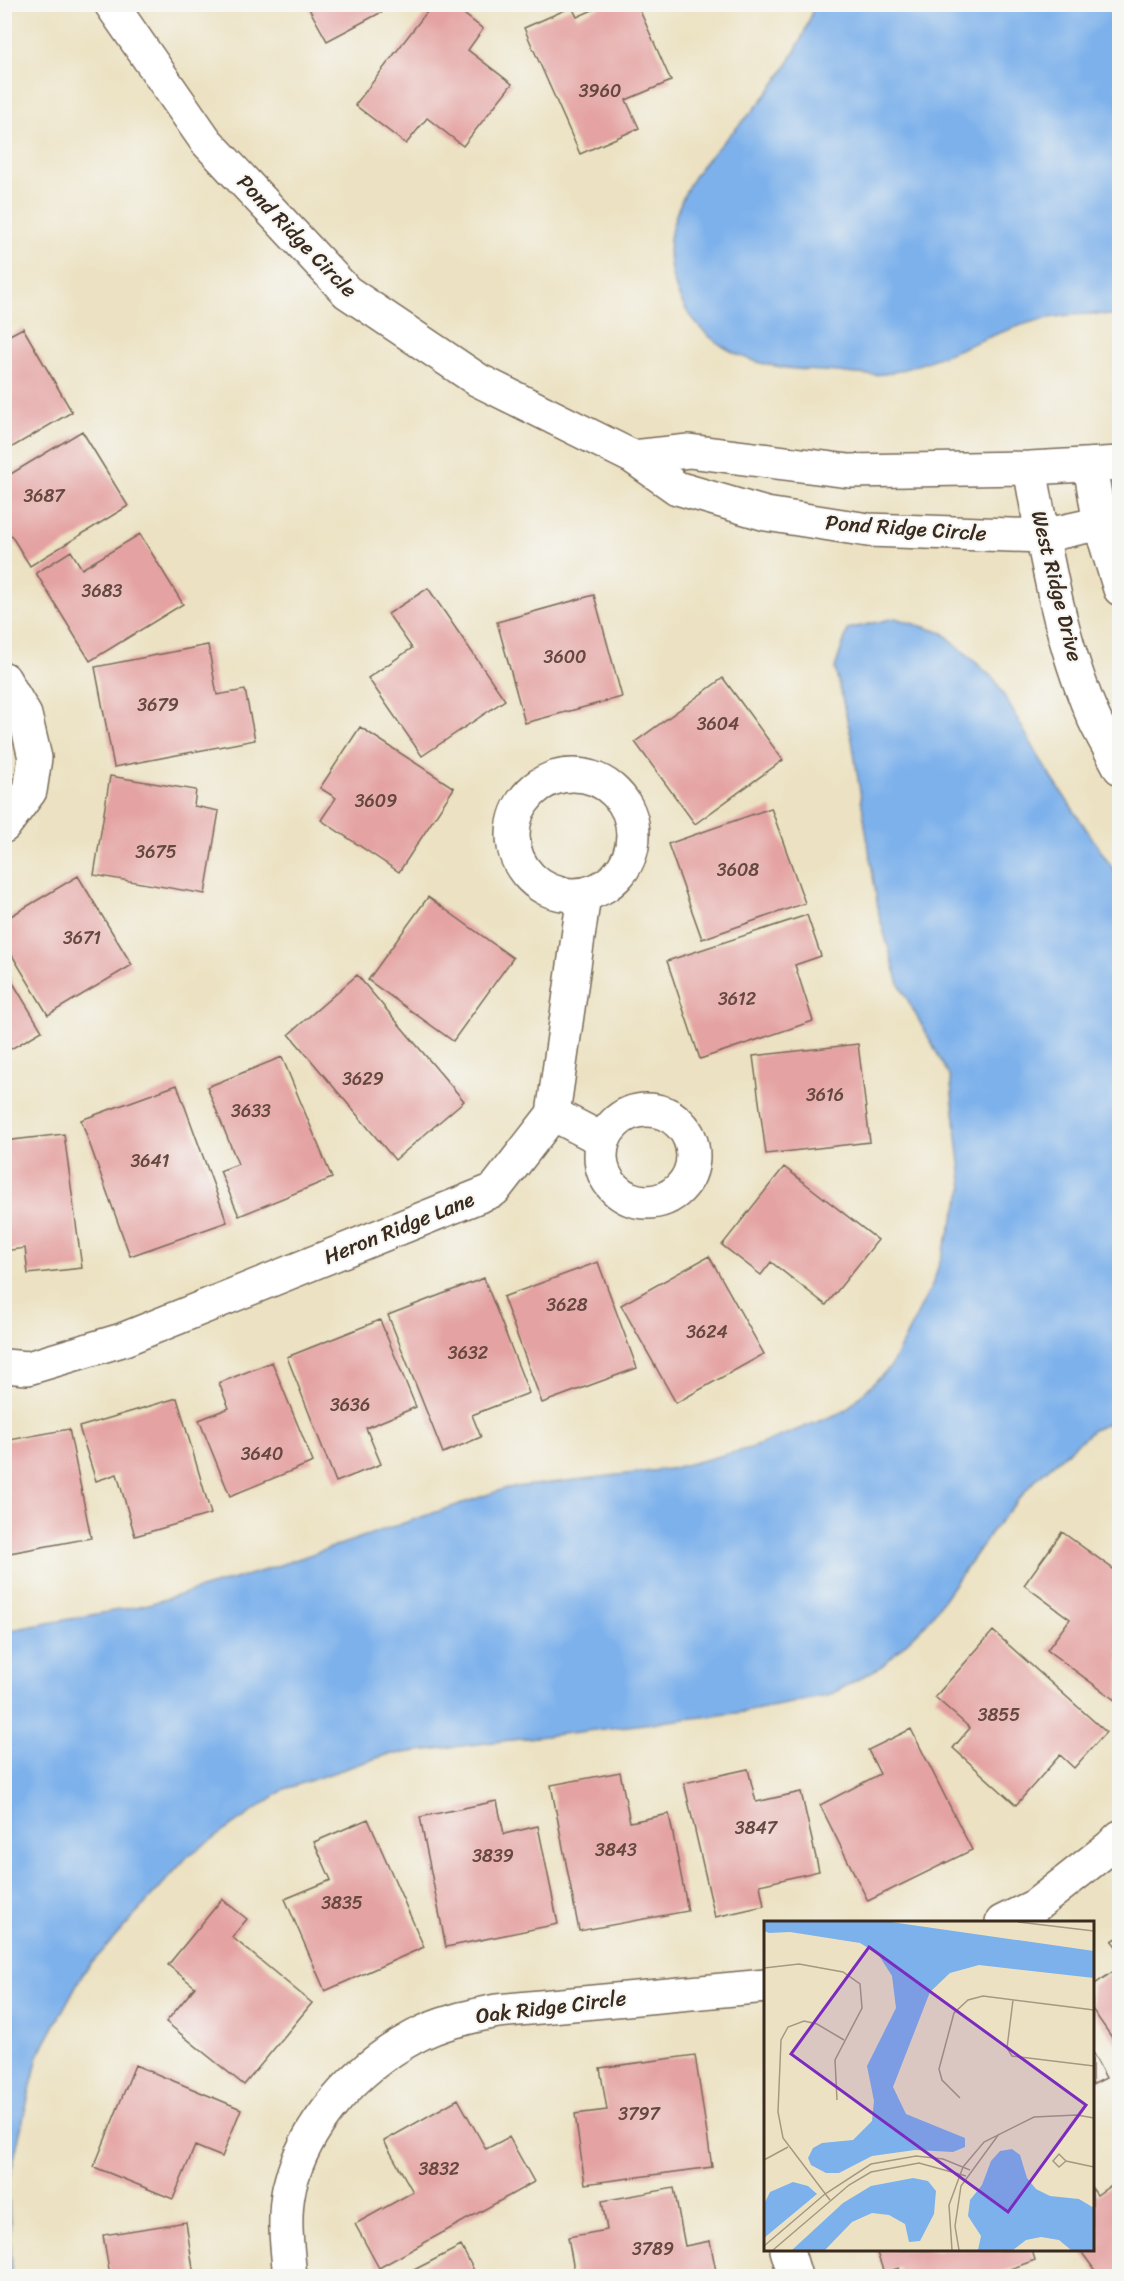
<svg xmlns="http://www.w3.org/2000/svg" width="1124" height="2281" viewBox="0 0 1124 2281" font-family="Sriracha,sans-serif">
<style>
.water{fill:#7db1eb;stroke:#5c6e84;stroke-width:1.5}
.building{fill:#e4a3a2}
.lines{fill:none;stroke-linecap:round;stroke-linejoin:round}
.minor-casing{stroke:#796a58;stroke-width:36}
.minor{stroke:#fff;stroke-width:33}
.labels{text-anchor:middle;dominant-baseline:central;stroke-width:4.5;stroke-linejoin:round;paint-order:stroke}
.number-label{font-size:18px;fill:#65483f}
.street-label{font-size:21px;fill:#3b2a1e;stroke:#f6f6f2}
.inset-road{fill:none;stroke:#a59881;stroke-width:1.5}
.view{fill:#7b2cbf;fill-opacity:0.15;stroke:#7b2cbf;stroke-width:3}
.inset-edge{fill:none;stroke:#3b2a1e;stroke-width:3}
</style>
<rect width="100%" height="100%" fill="#f6f6f2"/>
<filter id="ink" filterUnits="userSpaceOnUse"><feTurbulence type="fractalNoise" baseFrequency=".0167" numOctaves="2"/><feDisplacementMap in="SourceGraphic" scale="12" xChannelSelector="R" yChannelSelector="G"/><feConvolveMatrix kernelMatrix="1 2 1 2 8 2 1 2 1" color-interpolation-filters="sRGB"/></filter>
<filter id="wash" filterUnits="userSpaceOnUse"><feTurbulence type="fractalNoise" baseFrequency=".008" numOctaves="4" result="noise"/><feDisplacementMap in="SourceGraphic" scale="24" xChannelSelector="R" yChannelSelector="G"/><feGaussianBlur stdDeviation="1.35" result="paint"/><feColorMatrix in="noise" values="0 0 0 0 0 0 0 0 0 0 0 0 0 0 0 0 0 1.4 0 .05"/><feComposite in="paint" operator="in"/></filter>
<g filter="url(#wash)">
<rect width="100%" height="100%" fill="#ece2c3"/>
<!-- water -->
<path class="water" d="M814,5H1119V316C1029,303 974,352 894,372C877,377 856,374 839,372C784,369 733,367 695,322C674,297 664,259 672,228C687,173 710,156 747,117C776,86 803,46 814,5Z
M895,618L943,633L995,680L1046,769L1119,878V1419L1093,1430L1036,1479L991,1532L927,1623L882,1666L828,1696L744,1712L386,1755L285,1789L188,1856L83,1973L38,2056L8,2184L12,2276H5V1631L145,1605L262,1571L507,1488L669,1469L751,1448L845,1411L891,1366L933,1283L963,1189L950,1077L899,984L879,915L852,740L835,668L848,629Z"/>
<g id="blocks">
<!-- building -->
<path class="building" d="M433,4H451L483,29L468,50L512,84L463,146L427,118L406,144L355,105Z
M606,4H637L671,81L626,100L639,128L580,154L524,28L572,7L577,17Z
M307,5H395L327,41Z
M23,328L72,412L4,452V338Z
M82,431L128,506L30,566L4,524V478Z
M140,534L183,604L90,661L36,573L71,551L82,569Z
M428,588L505,700L422,756L368,678L412,648L388,614Z
M594,595L622,697L525,723L497,622Z
M208,645L217,695L245,690L255,740L114,767L95,667Z
M723,678L783,760L695,824L635,742Z
M360,727L454,788L399,872L321,820L336,798L320,788Z
M110,776L196,790L194,806L219,811L205,894L94,875Z
M771,808L805,903L702,939L668,844Z
M78,876L132,965L48,1015L4,942V920Z
M428,897L513,958L453,1041L368,980Z
M807,915L821,956L795,965L813,1021L700,1059L667,961Z
M4,968L42,1031L4,1053Z
M357,975L464,1101L395,1160L289,1034Z
M858,1044L870,1142L766,1154L753,1056Z
M282,1057L332,1178L239,1216L220,1171L238,1164L207,1087Z
M177,1085L227,1222L130,1256L81,1120Z
M64,1134L82,1268L28,1274L25,1248L4,1251V1141Z
M784,1167L878,1240L826,1305L771,1262L761,1275L722,1245Z
M709,1256L764,1354L676,1403L621,1305Z
M598,1262L637,1368L542,1403L503,1297Z
M484,1278L529,1393L472,1415L481,1437L443,1453L388,1315Z
M380,1320L416,1407L366,1428L381,1464L336,1482L287,1357Z
M272,1362L313,1462L230,1496L199,1420L229,1408L219,1383Z
M177,1398L211,1514L135,1536L117,1474L96,1481L79,1427Z
M69,1429L91,1538L4,1554V1441Z
M1062,1532L1120,1574L1119,1703L1047,1650L1070,1619L1024,1585Z
M993,1631L1106,1732L1074,1768L1060,1755L1016,1805L953,1748L970,1728L935,1697Z
M911,1729L972,1850L868,1901L820,1805L880,1774L868,1750Z
M748,1769L756,1802L801,1792L819,1871L760,1885L764,1906L715,1917L684,1783Z
M620,1772L630,1822L669,1814L688,1911L579,1931L551,1785Z
M497,1801L504,1834L538,1826L558,1924L446,1947L420,1817Z
M368,1819L424,1947L325,1991L285,1899L331,1880L314,1842Z
M222,1899L247,1919L232,1937L312,2003L244,2085L166,2022L195,1987L168,1965Z
M1120,1936V1952L1112,1941Z
M1120,1967V2049L1092,2009V1986Z
M1092,2052L1106,2078L1092,2085Z
M695,2055L712,2167L585,2184L575,2114L607,2110L600,2068Z
M135,2065L241,2109L222,2157L195,2146L173,2199L94,2167Z
M458,2099L486,2149L509,2137L534,2182L379,2268L355,2224L413,2192L384,2141Z
M1120,2179V2276H1099L1080,2250H1092V2188L1097,2195Z
M674,2188L685,2246L710,2241L717,2276H575L568,2237L607,2230L602,2201Z
M186,2222L194,2276H110L103,2235Z
M461,2246L477,2276H402Z
M876,2250H1032L1035,2260L991,2276H902L899,2268L884,2273Z"/>
</g>
</g>
<g filter="url(#ink)">
<use href="#blocks" fill-opacity="0" stroke="#796a58" stroke-width="1.5"/>
<g class="lines">
<!-- minor casing -->
<g class="minor-casing">
<path id="minor" d="M111,4L206,141L347,292L478,380L633,457L677,488L766,514L868,530L1042,536L1120,519
M633,457L689,451L849,471L1030,468L1120,463
M1090,466L1100,524L1120,589
M1030,468C1045,551 1059,637 1092,714C1100,733 1111,750 1120,768
M4,679L25,715L35,758L30,791L4,826
M513 835a60 60 0 1 1 120 0a60 60 0 1 1-120 0Z
M601 1156a46 46 0 1 1 92 0a46 46 0 1 1-92 0Z
M553,1114L603,1140
M4,1366L28,1368L122,1340L494,1190L553,1114L584,895
M1002,1922L1035,1906L1110,1847L1120,1837
M787,2250L795,2276
M290,2276C287,2248 283,2217 289,2189C304,2125 356,2068 414,2037C439,2023 468,2017 497,2011L766,1986"/>
</g>
<!-- minor -->
<use href="#minor" class="minor"/>
</g>
</g>
<g class="labels">
<!-- number labels -->
<g class="number-label">
<text x="600" y="91">3960</text>
<text x="44" y="496">3687</text>
<text x="102" y="591">3683</text>
<text x="565" y="657">3600</text>
<text x="158" y="705">3679</text>
<text x="718" y="724">3604</text>
<text x="376" y="801">3609</text>
<text x="156" y="852">3675</text>
<text x="738" y="870">3608</text>
<text x="82" y="938">3671</text>
<text x="737" y="999">3612</text>
<text x="363" y="1079">3629</text>
<text x="825" y="1095">3616</text>
<text x="251" y="1111">3633</text>
<text x="150" y="1161">3641</text>
<text x="567" y="1305">3628</text>
<text x="707" y="1332">3624</text>
<text x="468" y="1353">3632</text>
<text x="350" y="1405">3636</text>
<text x="262" y="1454">3640</text>
<text x="999" y="1715">3855</text>
<text x="756" y="1828">3847</text>
<text x="616" y="1850">3843</text>
<text x="493" y="1856">3839</text>
<text x="342" y="1903">3835</text>
<text x="639" y="2114">3797</text>
<text x="439" y="2169">3832</text>
<text x="653" y="2249">3789</text>
</g>
<!-- street labels -->
<g class="street-label">
<text transform="translate(297 236) rotate(46)">Pond Ridge Circle</text>
<text transform="translate(906 528) rotate(4)">Pond Ridge Circle</text>
<text transform="translate(1057 586) rotate(76)">West Ridge Drive</text>
<text transform="translate(399 1228) rotate(-22)">Heron Ridge Lane</text>
<text transform="translate(551 2007) rotate(-7)">Oak Ridge Circle</text>
</g>
</g>
<!-- overview -->
<g transform="translate(764 1921)">
<rect width="330" height="330" fill="#ece2c3"/>
<path d="M0,1H127L330,30V57L215,44L186,52L166,71L129,166L142,193L201,217V226L189,231L151,229L108,235L75,252H62L47,244L44,237L49,227L58,222L89,219L108,200L110,180L103,145L132,87L128,55L114,33L96,22L26,11L5,12L0,10ZM248,228L256,234L263,257L272,268L286,275L315,278L330,287V329H307L295,319L277,316L262,319L249,329H214L217,315L204,295L206,279L218,264L227,240L236,230ZM149,257L164,260L172,270L170,293L156,320L145,321L141,303L125,294L108,292L88,301L61,329H28L79,282L107,265ZM29,261L44,265L53,273L0,317V283L6,271Z" fill="#7db1eb"/>
<path class="inset-road" d="M254,1L330,10M0,47L35,43L79,51L96,63L98,87L71,139L73,179M249,79L243,127L248,135L330,145M196,177L178,159L175,148L190,92L204,79L219,75L330,89M0,239L24,226M302,240L295,246L289,240L295,233L302,240L330,246M66,279L19,217L14,191L17,119L24,106L40,100L53,103L80,119M0,325L61,273L107,243L152,235L179,238L206,249M9,329L85,264L107,251L155,242L202,255M188,329L185,284L199,246L220,221L270,196L313,194L330,197M195,329L191,305L197,265L235,213"/>
<path class="view" d="M105,26L322,184L244,291L27,133Z"/>
<rect width="330" height="330" class="inset-edge"/>
</g>
<!-- margin -->
<rect width="1124" height="2281" fill="none" stroke="#f6f6f2" stroke-width="24"/>
</svg>
